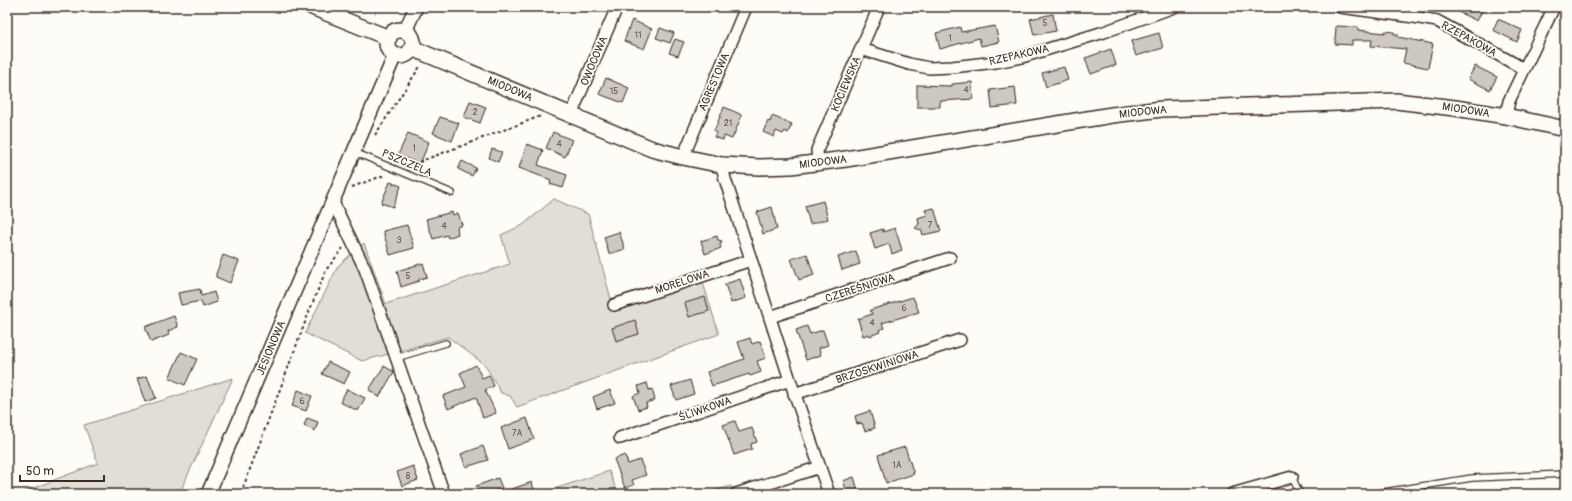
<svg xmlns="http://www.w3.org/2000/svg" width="1572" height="501" viewBox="0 0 1572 501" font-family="Pangolin,sans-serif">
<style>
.green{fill:#e1ded7;stroke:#8e847a}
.building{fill:#cdc8c2;stroke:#3b2a1e}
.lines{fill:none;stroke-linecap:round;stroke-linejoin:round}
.service-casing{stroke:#3b2a1e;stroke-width:8}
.minor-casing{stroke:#3b2a1e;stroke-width:14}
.tertiary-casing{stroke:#3b2a1e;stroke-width:16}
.secondary-casing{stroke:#3b2a1e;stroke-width:18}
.path{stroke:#3b2a1e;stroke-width:2;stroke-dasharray:3 3;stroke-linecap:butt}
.service{stroke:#fdfcf7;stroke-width:5.5}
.minor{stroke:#fdfcf7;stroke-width:11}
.tertiary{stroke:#fdfcf7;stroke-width:13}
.secondary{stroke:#fdfcf7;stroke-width:15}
.labels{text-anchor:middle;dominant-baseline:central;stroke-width:3.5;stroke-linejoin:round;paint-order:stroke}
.number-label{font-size:9px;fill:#605247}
.street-label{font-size:11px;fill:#3b2a1e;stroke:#fdfcf7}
</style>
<rect width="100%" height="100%" fill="#fdfcf7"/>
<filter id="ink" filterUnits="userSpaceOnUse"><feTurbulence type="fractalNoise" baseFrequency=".025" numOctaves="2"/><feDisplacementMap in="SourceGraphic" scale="8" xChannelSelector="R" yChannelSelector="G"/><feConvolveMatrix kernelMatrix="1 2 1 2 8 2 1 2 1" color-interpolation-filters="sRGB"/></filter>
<g filter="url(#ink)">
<!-- green -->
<path class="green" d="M554,199L588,214L611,299L699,270L719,334L517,407L510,396L501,393L485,365L448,337L404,350L362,361L305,333L338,266L364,243L386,304L510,264L501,235L523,225Z
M233,378L179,494H18L98,463L84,425Z
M609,471L618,494H549L548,491Z
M731,486L734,494H702Z"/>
<!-- building -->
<path class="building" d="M1448,7H1484L1477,21Z
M1053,14L1056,31L1034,35L1030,19Z
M1498,19L1522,30L1517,42L1493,30Z
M632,20L652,29L644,49L624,41Z
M995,26L999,42L981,46L979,38L940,49L936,33L960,27L961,32Z
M1336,26L1358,27V30L1385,33V31L1394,32V34H1398V37L1433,44L1428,68L1403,63L1406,49L1371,46L1372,40H1352V45L1335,44Z
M660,28L674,33L670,43L656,38Z
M1159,33L1163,48L1136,56L1131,41Z
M675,39L684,42L678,56L669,53Z
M1111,49L1116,65L1091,74L1085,58Z
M1475,66L1497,77L1490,90L1468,79Z
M1064,67L1068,80L1046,87L1042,73Z
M606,78L629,88L623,103L599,94Z
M972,82L973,99L940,101V107H917V85L952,86V84Z
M1015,87L1017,105L992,108L990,90Z
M470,101L486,107L480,123L464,117Z
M724,107L742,115L732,139L724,136L723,140L714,137L716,132L714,131Z
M772,116L792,124L788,133L785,131L783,134L776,131L774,137L763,132L768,121L770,122Z
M440,117L459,123L452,141L433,133Z
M553,132L572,140L565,157L546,148Z
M408,133L429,142L420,164L398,155Z
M527,144L543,150L538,165L567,175L563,188L550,184L551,180L519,168Z
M492,149L502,152L498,162L489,158Z
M462,161L476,168L472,176L458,169Z
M390,182L401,186L393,207L381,203Z
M823,201L828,219L810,224L805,206Z
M772,207L777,229L763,234L757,212Z
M934,208L941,231L923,235L921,230L915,228L919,224L918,218L927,215L925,210Z
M452,212L453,215L458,213L462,225L457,227L458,234L448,238L447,235L433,239L426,219Z
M407,225L414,248L390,255L383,231Z
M895,228L902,250L892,254L889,244L875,249L870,233L883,229V232Z
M619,232L625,249L609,254L604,237Z
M717,236L718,240L722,241L720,245L721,248L705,254L701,241Z
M856,251L860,264L842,270L838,257Z
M807,254L814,275L799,280L791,259Z
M223,255L239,261L230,283L216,277V274Z
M423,263L427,277L419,279V281L401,287L397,271Z
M740,279L746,298L731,303L725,284Z
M200,289L201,296L214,292L217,302L203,307L201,301L181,305L178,293Z
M705,297L709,311L689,317L685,303Z
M913,297L919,312L882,323L884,328L879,330L880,332L870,336L869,334L863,336L858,319L872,314L870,310Z
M174,316L178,327L168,331L169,335L151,342L145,327Z
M635,320L639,334L616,341L612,328Z
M807,326L810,334L823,330L828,345L819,348L821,355L806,360L796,330Z
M750,338L752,344L760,341L766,358L757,361L761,372L750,376L749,374L712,386L707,372L744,359L738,342Z
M181,352L197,359L185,385L169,378Z
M328,362L350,372L344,384L322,374Z
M476,365L482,378L489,375L494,386L485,390L496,413L483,418L476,397L448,409L443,396L466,387L460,373Z
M384,366L394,372L379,397L369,390Z
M147,376L156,398L145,402L137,379Z
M690,380L694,394L676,400L671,386Z
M647,383L649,390L652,389L655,400L646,403L647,407L638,410L633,396L640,393L638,386Z
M347,389L365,398L358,411L340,402Z
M298,390L312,396L306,411L292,406Z
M610,390L615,403L597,409L593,397Z
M870,411L875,428L865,431L862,423L857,424L855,416Z
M307,418L318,422L315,431L304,426Z
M527,418L534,439L508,449L501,428Z
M735,421L739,432L752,428L757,442L751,444L752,449L734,455L723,425Z
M483,446L488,460L466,467L461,454Z
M905,447L914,474L886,483L878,455Z
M625,455L628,464L640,460L646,475L632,480L634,485L625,488L614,459Z
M413,466L418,480L402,486L397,472Z
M854,477L859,494H848L843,481Z
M498,478L502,488L486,494H479L476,486Z
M532,482L534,490L523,494H501L500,493Z"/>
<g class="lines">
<!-- service casing -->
<g class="service-casing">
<path id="service" d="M354,152L452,193
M396,358L446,343
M1292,477L1300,494
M1371,494L1472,478L1565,474"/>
</g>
<!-- minor casing -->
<g class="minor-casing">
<path id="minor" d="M1340,7L1414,17L1437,21L1524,69
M861,49L909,64L929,68L952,67L996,62L1022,57L1104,32L1174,7
M571,115L617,7
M1506,116L1509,101L1554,7
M683,157L746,7
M818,162L817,150L879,7
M722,165L725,179L790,380L829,494
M333,202L365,269L444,494
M614,305L751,260
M770,317L950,258
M794,394L960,340
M620,438L790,380
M736,494L820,467
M1232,494L1292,477"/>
</g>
<!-- tertiary casing -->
<g class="tertiary-casing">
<path id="tertiary" d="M405,31L416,7
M208,494L395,55"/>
</g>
<!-- secondary casing -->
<g class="secondary-casing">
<path id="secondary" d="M312,7L389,38
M387 43a13 13 0 1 1 26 0a13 13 0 1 1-26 0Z
M412,48L652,149L683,157L722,165L759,167L791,166L846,159L1112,115L1162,109L1396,101L1455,108L1506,116L1565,129"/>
</g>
<!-- path -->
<path class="path" d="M375,135L421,65
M408,166L541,116
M352,187L385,175
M241,493L309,312L326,270L343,248"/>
<!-- service -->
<use href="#service" class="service"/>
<!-- minor -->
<use href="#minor" class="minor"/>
<!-- tertiary -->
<use href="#tertiary" class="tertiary"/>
<!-- secondary -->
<use href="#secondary" class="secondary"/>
</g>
</g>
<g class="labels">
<!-- number labels -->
<g class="number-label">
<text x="1045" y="23">5</text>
<text x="638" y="35">11</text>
<text x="950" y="38">1</text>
<text x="966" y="90">4</text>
<text x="614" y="91">15</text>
<text x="475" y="112">2</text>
<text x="728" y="123">21</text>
<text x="559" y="144">4</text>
<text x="414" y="148">1</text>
<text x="930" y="225">7</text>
<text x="444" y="226">4</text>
<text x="399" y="240">3</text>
<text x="408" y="276">5</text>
<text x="904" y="308">6</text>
<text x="872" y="323">4</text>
<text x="302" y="401">6</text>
<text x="517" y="433">7A</text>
<text x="897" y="465">1A</text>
<text x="408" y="476">8</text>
</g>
<!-- street labels -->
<g class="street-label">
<text transform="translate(1469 39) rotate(29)">RZEPAKOWA</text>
<text transform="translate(1019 55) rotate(-13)">RZEPAKOWA</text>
<text transform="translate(594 61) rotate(-67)">OWOCOWA</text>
<text transform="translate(714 82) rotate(-67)">AGRESTOWA</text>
<text transform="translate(846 84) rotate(-67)">KOCIEWSKA</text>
<text transform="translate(510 89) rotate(23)">MIODOWA</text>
<text transform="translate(1466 110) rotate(9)">MIODOWA</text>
<text transform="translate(1143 112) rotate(-6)">MIODOWA</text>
<text transform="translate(823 162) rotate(-7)">MIODOWA</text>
<text transform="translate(407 163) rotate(23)">PSZCZELA</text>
<text transform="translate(682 282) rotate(-18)">MORELOWA</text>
<text transform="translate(860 288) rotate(-18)">CZEREŚNIOWA</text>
<text transform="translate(271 348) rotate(-67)">JESIONOWA</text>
<text transform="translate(877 367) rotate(-18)">BRZOSKWINIOWA</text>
<text transform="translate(705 409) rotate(-19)">ŚLIWKOWA</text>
</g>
</g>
<!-- margin -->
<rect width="1572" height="501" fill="none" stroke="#fdfcf7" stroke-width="24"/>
<rect x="12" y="12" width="1548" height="477" fill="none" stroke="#3b2a1e" stroke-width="1.5" filter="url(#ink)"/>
<!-- scale -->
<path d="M20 475v6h84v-6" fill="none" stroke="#3b2a1e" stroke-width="2"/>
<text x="26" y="475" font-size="12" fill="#3b2a1e" stroke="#fdfcf7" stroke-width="3" paint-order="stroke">50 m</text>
</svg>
